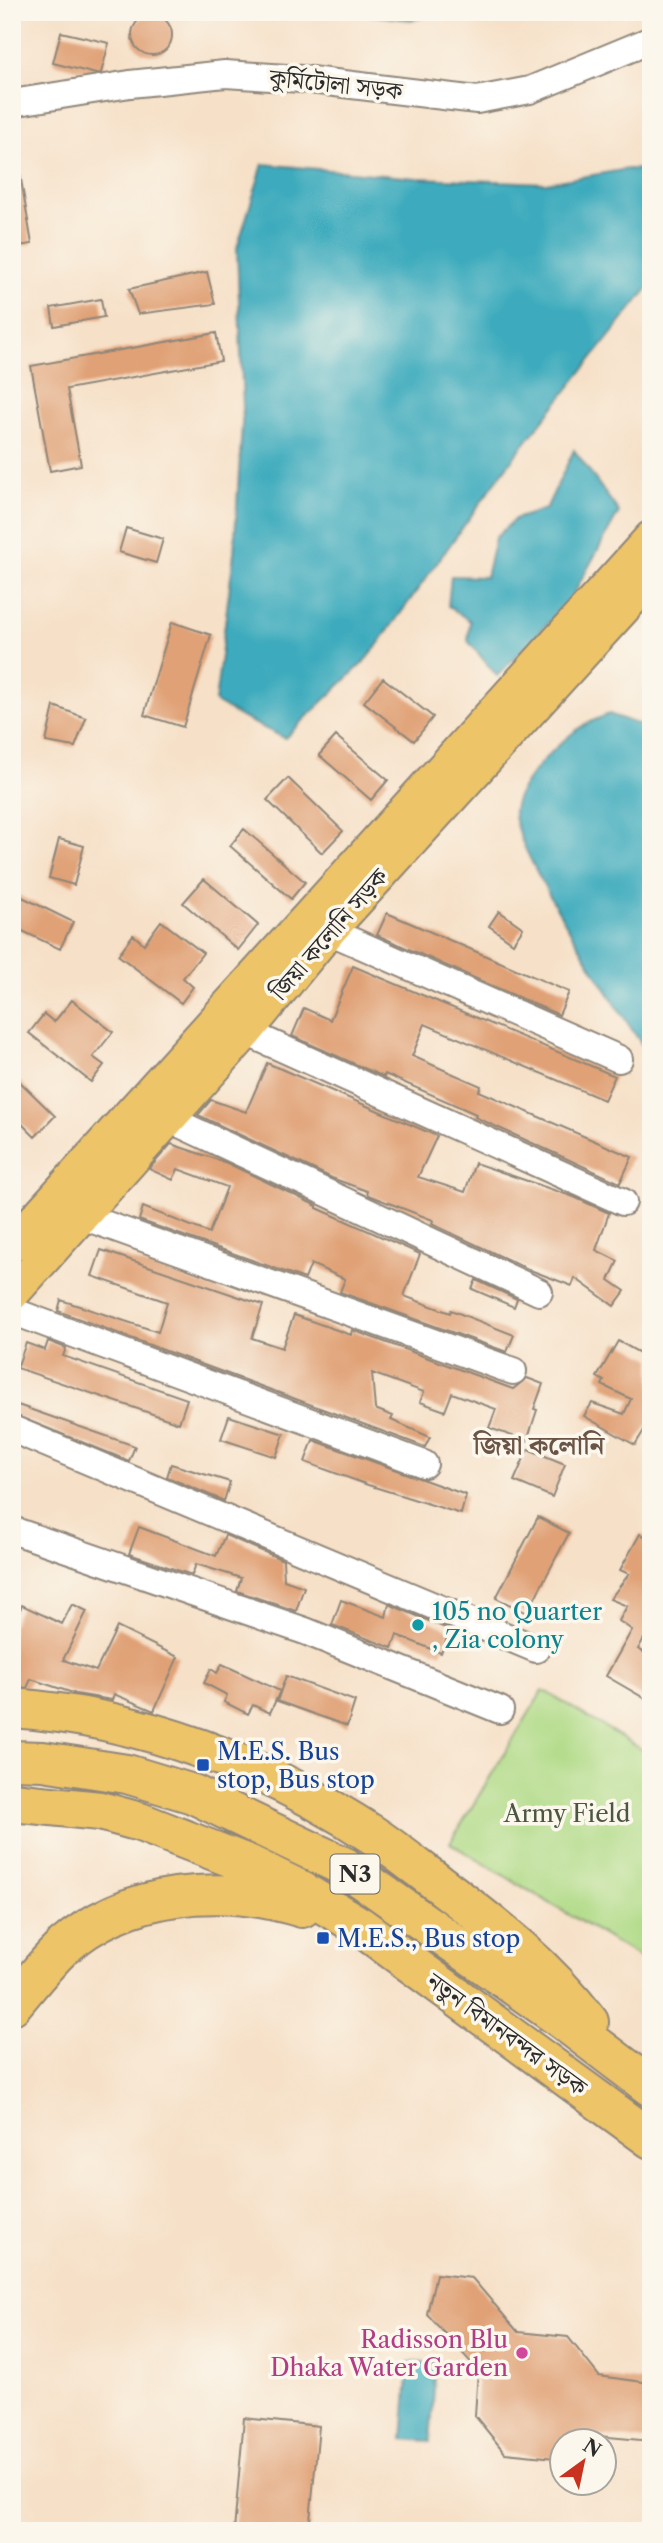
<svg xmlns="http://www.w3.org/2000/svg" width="663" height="2543" viewBox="0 0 663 2543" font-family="'Libre Caslon Text','Noto Serif Bengali',serif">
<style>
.green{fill:#afda85;stroke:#6d8258;stroke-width:2}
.water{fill:#3eabbd;stroke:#346b74;stroke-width:2}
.building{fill:#e0a176}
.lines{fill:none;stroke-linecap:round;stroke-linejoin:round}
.minor-casing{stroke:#908679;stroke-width:30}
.major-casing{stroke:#908679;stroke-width:37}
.highway-casing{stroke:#908679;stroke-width:42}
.minor{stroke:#fff;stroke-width:26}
.major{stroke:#eec469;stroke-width:33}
.highway{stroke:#eec469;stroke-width:38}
.culture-dot{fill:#0f9aa8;stroke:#fbf7ec;stroke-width:2.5}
.transit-dot{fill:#1a4fb4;stroke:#fbf7ec;stroke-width:2.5}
.hotel-dot{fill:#d1479c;stroke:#fbf7ec;stroke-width:2.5}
.labels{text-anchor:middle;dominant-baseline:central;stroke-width:7;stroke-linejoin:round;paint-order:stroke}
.shield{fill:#fbf7ec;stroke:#696865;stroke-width:2}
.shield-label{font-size:23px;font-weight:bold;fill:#2b2b2b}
.street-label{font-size:24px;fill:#2b2b2b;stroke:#fbf7ec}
.culture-label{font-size:24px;fill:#0d838f;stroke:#fbf7ec;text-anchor:start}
.transit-label{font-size:24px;fill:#164399;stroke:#fbf7ec;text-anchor:start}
.park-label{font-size:24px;fill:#4c5742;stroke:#fbf7ec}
.hotel-label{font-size:24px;fill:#b23c85;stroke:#fbf7ec;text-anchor:end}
.neighbourhood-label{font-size:26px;font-weight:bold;fill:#6a5445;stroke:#fbf7ec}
</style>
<rect width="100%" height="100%" fill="#fbf7ec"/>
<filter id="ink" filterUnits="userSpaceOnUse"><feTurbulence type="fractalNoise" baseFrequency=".0143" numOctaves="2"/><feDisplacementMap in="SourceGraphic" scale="14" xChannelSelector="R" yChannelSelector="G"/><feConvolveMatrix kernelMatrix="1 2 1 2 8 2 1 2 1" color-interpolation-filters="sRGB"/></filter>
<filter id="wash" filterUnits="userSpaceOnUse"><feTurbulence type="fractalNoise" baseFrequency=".00686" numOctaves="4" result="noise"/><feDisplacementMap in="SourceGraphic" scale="28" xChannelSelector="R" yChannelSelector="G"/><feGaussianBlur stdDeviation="1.57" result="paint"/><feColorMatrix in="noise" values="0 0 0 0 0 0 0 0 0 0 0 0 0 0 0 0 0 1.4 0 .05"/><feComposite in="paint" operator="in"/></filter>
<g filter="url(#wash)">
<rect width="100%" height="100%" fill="#f6e0c7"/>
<!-- green -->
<path class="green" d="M543,1690L651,1755V1964L450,1843Z"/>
<!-- water -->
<path class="water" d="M340,12H441L413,20Z
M263,164L417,178L546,183L628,169L651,170V284L510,462L368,658L285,738L241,717L215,702L234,553L243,408L237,248Z
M574,450L619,512L569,602L497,676L468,641L470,621L448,606L451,576L486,577L495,538L515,519L546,509Z
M609,714L651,729V1058C626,1021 509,844 514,810C518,782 554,748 575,731C585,723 598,719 609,714Z
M409,2362L436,2364L430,2441L403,2439Z"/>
<g id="blocks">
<!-- building -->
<path class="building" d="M132 35a20 20 0 1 1 40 0a20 20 0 1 1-40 0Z
M61,32L109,43L101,73L96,74L53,63Z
M20,174L32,244L12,247V175Z
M207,272L215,304L138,314L129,289Z
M101,299L104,317L54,326L51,308Z
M216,333L221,361L67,389L81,465L50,471L31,366Z
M126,528L163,539L156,563L119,552Z
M172,622L211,635L183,727L144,715Z
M383,678L433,717L414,741L364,702Z
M54,706L86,718L75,747L46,742Z
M336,736L388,780L371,800L319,755Z
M288,778L343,831L322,853L267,800Z
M244,829L305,882L291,899L230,846Z
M59,839L84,846L74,885L49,878Z
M204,879L258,925L238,950L183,903Z
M12,892L73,922L60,949L12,926Z
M499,911L523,928L513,943L489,926Z
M387,913L569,992L559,1015L377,935Z
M161,921L203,953L183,978L193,987L181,1003L118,955L133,935L144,944Z
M353,966L615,1076L604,1100L425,1024L412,1056L481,1086L479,1091L632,1157L620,1183L475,1117L476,1114L385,1074L384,1077L292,1036L304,1008L330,1020Z
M72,1000L113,1032L93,1057L104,1065L91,1082L29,1033L44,1014L54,1022Z
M267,1063L437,1136L418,1177L465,1192L475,1163L574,1197L609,1213L596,1250L618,1261L609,1280L625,1291L614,1306L575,1278L572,1286L530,1270L432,1224L433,1220L368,1195L367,1191L332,1178L198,1115L211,1100L246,1112Z
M12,1074L55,1116L35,1137L12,1114Z
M171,1144L227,1163L317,1206V1208L420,1254L404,1296L450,1313L451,1310L514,1335L507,1352L340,1292L345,1279L311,1264L305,1279L139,1220L143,1207L209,1233L227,1187L178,1169L173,1180L149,1169Z
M101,1250L263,1305L252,1338L282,1348L294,1315L351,1335L352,1330L513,1389L527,1378L543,1384L534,1409L537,1410L527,1441L489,1428L496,1409L452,1393L445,1411L420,1402L424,1392L372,1373L375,1409L393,1416L391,1420L430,1437L425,1447L58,1311L61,1300L158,1332L167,1302L92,1276Z
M476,1280L517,1299L514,1307L472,1289Z
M48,1341L66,1348L63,1356L187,1399L179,1423L17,1368L26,1343L45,1350Z
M618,1341L651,1359V1419L635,1445L584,1416L592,1403L624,1414L631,1399L602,1385L604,1381L597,1377Z
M12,1403L135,1446L129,1461L12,1414Z
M229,1416L284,1434L276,1457L221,1439Z
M313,1440L466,1495L461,1514L368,1485L305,1462Z
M528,1449L565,1464L552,1497L514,1481Z
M171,1464L230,1482L224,1501L167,1477Z
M538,1517L569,1533L527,1613L496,1598Z
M139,1527L216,1556L225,1535L283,1560L284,1580L304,1587L296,1611L237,1591L241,1578L196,1564L192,1575L129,1554Z
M640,1534L651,1539V1626L638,1649L651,1656V1702L606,1676L632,1630L619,1621L627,1606L610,1599L629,1574L620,1570Z
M341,1600L386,1617L389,1604L450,1630L441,1653L397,1635L392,1648L332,1625Z
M72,1604L87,1611L63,1660L96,1671L117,1627L178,1657L154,1711L114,1694L112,1700L76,1694L31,1679L27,1688L12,1686V1626L22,1605L62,1624Z
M222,1664L280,1691L270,1713L253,1705L248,1714L224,1702L227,1695L204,1683L211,1669L217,1673Z
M286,1676L355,1701L347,1726L277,1701Z
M436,2274L472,2278L518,2332L568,2337L599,2376L651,2383V2441L587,2435L578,2441H562V2453L555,2458L505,2453L475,2416L478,2370L427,2314Z
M244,2418L319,2426L309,2531H234Z"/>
</g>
</g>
<g filter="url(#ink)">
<use href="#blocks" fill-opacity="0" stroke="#908679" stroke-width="2"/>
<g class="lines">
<!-- minor casing -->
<g class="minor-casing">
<path id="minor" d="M12,103L130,84L225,74L302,79L477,100L530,90L651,40
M329,931L619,1059
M246,1032L623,1202
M169,1119L539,1292
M82,1216L513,1371
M12,1311L424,1464
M12,1429L536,1649
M12,1530L305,1631L500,1710"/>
</g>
<!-- major casing -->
<g class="major-casing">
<path id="major" d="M12,1245L651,538
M12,1294L246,1032L329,931L651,578"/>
</g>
<!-- highway casing -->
<g class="highway-casing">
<path id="highway" d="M12,1708C141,1717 266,1765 373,1835C397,1851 419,1869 442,1886C496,1927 547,1967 589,2022
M12,1760L43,1761L127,1774L193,1794L345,1867L560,2018L651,2087
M12,1802L100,1811L140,1822L250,1865L295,1887L361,1927L651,2139
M12,2005C29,1985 44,1965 62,1948C127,1890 222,1883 302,1908"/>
</g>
<!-- minor -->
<use href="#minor" class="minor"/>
<!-- major -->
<use href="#major" class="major"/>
<!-- highway -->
<use href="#highway" class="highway"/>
</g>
</g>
<!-- markers -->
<circle class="culture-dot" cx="418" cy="1625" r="7"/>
<g class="transit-dot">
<rect x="196" y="1758" width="14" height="14" rx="3.5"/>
<rect x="316" y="1931" width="14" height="14" rx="3.5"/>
</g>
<circle class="hotel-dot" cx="522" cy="2353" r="7"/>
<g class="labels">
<!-- shield labels -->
<rect class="shield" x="330.5" y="1854.5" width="49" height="39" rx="5"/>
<g class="shield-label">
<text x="355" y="1874">N3</text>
</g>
<!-- street labels -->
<g class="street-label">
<text transform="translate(336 84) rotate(6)">কুর্মিটোলা সড়ক</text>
<text transform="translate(329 934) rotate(-49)">জিয়া কলোনি সড়ক</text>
<text transform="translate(507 2034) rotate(36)">নতুন বিমানবন্দর সড়ক</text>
</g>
<!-- culture labels -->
<g class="culture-label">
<text x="432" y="1611">105 no Quarter<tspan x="432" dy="28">, Zia colony</tspan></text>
</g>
<!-- transit labels -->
<g class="transit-label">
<text x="217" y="1751">M.E.S. Bus<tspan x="217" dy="28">stop, Bus stop</tspan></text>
<text x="337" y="1938">M.E.S., Bus stop</text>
</g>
<!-- park labels -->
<g class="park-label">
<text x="567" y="1813">Army Field</text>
</g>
<!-- hotel labels -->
<g class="hotel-label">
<text x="508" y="2339">Radisson Blu<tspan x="508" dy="28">Dhaka Water Garden</tspan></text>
</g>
<!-- neighbourhood labels -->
<g class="neighbourhood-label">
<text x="539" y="1445">জিয়া কলোনি</text>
</g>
</g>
<!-- margin -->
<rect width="663" height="2543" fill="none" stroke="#fbf7ec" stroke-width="42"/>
<!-- north arrow -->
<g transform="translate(583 2462) rotate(33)"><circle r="33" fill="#fbf7ec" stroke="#a8a59f" stroke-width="2"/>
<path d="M0-5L12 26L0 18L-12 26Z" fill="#c8321e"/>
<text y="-10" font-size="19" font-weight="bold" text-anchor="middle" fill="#2b2b2b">N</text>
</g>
</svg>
